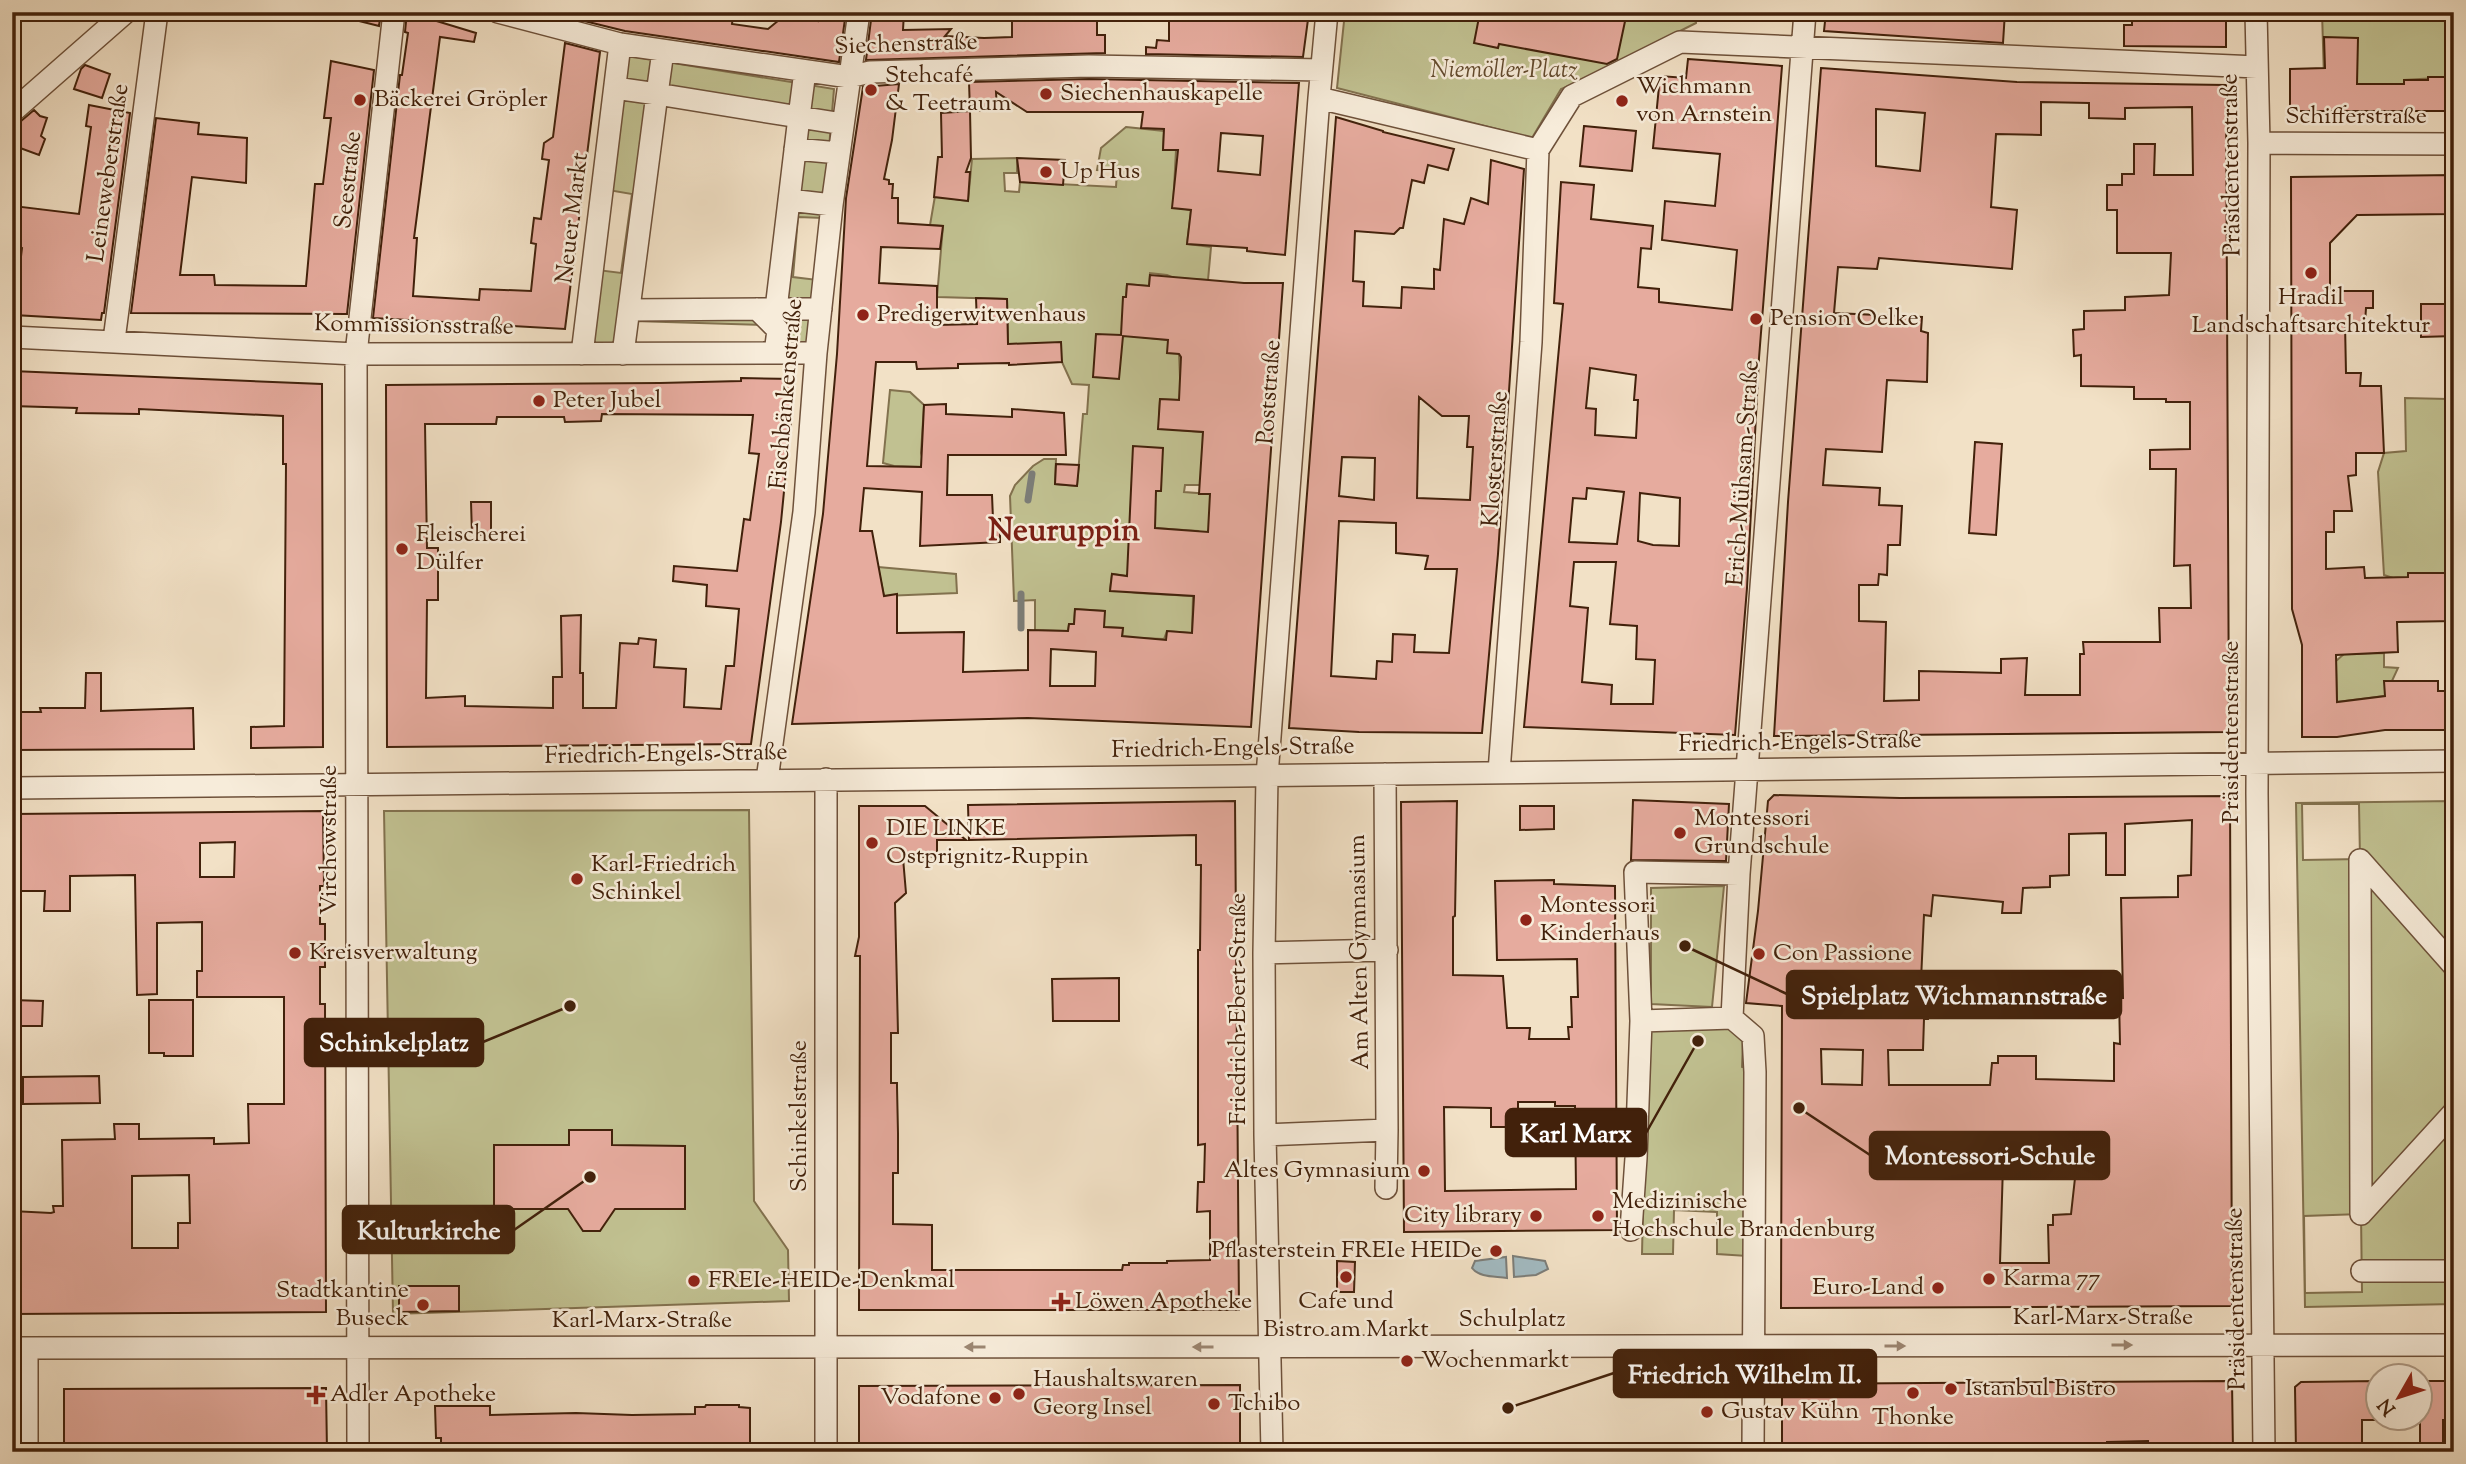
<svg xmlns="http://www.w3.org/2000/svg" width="2466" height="1464" viewBox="0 0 2466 1464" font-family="'Sorts Mill Goudy',serif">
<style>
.green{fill:#c1c191;stroke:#82714e;stroke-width:2;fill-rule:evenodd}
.water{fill:#a2bac1;stroke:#7c7d78;stroke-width:2}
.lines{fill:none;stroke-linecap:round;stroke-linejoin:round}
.stream{stroke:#7c7d78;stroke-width:7}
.building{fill:#e6ab9e;stroke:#42210b;stroke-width:2;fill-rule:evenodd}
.street-casing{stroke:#6e513a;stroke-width:24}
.street{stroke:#f7ecda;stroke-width:21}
.oneway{fill:#9c8672}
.poi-dot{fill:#8f2418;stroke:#f7ecda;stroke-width:2.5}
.labels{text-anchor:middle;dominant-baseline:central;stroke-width:5;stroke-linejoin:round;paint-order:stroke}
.street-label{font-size:24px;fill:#42210b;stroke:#f7ecda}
.park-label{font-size:24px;font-style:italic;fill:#62492c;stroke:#f7ecda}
.poi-label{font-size:24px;fill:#42210b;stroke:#f7ecda;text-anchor:start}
.district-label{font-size:32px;font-weight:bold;fill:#7a1f14;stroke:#f7ecda}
.leader{fill:none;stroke:#42210b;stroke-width:2.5}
.callout-dot{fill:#42210b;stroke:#f7ecda;stroke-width:2.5}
.callout{fill:#42210b;stroke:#42210b;stroke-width:2.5}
.callout-label{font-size:26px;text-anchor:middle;font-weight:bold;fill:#fff}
</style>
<rect width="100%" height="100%" fill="#f2e1c6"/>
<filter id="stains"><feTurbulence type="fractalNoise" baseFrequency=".00286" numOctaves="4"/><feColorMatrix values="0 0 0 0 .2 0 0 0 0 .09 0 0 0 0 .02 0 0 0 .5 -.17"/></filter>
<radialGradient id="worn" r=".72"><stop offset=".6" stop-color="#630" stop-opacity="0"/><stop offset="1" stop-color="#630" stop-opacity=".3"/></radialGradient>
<!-- green -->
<path class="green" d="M1345,12H1697L1696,23L1636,53L1620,66L1561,89L1532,138L1337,88Z
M2322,12H2454V77L2404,80V84H2357L2324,77Z
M624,55L834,89L823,218L798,217L793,277L818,280L809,349L768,351V325L634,321L633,346H590L598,270L621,273L632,194L608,190ZM658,94L799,117L775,309H630Z
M1126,127L1164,131L1163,150H1176L1173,207L1191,210L1187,244L1211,247L1208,280L1174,278L1167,275L1150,273L1149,286L1127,284L1126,297L1142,337L1168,340L1179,354L1181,400L1160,399L1159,414L1180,430L1203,432L1202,485H1185L1184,492L1210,494L1222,547L1198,531L1155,528L1139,578L1112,574L1110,589L1138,593L1193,596L1192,633L1167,631L1164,639L1138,638L1122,641L1123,628L1104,627V611L1075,609L1074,624H1069L1068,631L1035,630V600L1014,601L1010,496L1015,485L1033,466L1044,459H1056L1055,484L1077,486L1083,414H1087L1089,385L1072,384L1062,362L1008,344L1007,299L937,297L943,226L930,225L935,196L968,201L972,159L1017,158V173H1004L1005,191L1019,192L1020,182L1116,187L1117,171L1097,170L1101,148Z
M2448,336H2454V573H2408V580L2396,579L2384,575L2378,472L2384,453L2406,451L2405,398L2448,399Z
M890,390L910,392L924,405L921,453L925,467L894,466L883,463Z
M878,567L956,574L957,593L884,596Z
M2384,653V667L2398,668L2385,696L2337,702L2336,661L2344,654Z
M2454,801V1304L2305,1307L2296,803ZM2302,804H2359L2360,859L2303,860ZM2361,1214L2362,1292L2305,1293L2304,1216Z
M749,810L754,1201L788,1250L789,1301L393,1314L384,811Z
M1724,886L1712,1007L1651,1004V888Z
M1725,1022L1743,1041L1742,1067L1749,1068L1747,1256L1717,1254V1212L1674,1210L1673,1254H1642L1647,1025Z"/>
<!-- water -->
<path class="water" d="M1513,1256L1545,1261L1548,1269L1536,1275L1514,1277Z
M1506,1257L1507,1278C1495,1276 1480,1278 1472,1268L1475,1261Z"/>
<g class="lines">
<!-- stream -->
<path class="stream" d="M1028,500L1032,474
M1021,628V594"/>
</g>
<!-- building -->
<path class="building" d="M352,12H381L379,26L351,19Z
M407,12L476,33L474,42L440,37L414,238H417L413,296L479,300L480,289L531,291L536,244L531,243L534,218L541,219L549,160L542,159L544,143L553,137L565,43L600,52L565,329L373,318L400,75H402L408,33L405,32Z
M569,12H709L733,16L732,24L768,29L784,16L818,21L819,12H846L839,62L625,31L568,17Z
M872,12H904L903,30L951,29L945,36L984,38L1012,37V15L1097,12V35H1105V53L866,60Z
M1169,12H1309L1303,57L1146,54V47L1156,48L1157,40L1169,41Z
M1480,12H1627L1617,59L1607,64L1499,44L1498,48L1474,43Z
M1826,12H2005L2003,43L1824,31Z
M2132,12H2226V47L2124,46V25H2132Z
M2324,37L2358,38L2357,84H2404V80H2428V77H2454V111H2290V69L2325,68Z
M1688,59L1782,66L1759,358L1747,588L1735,735L1524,727L1563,304L1554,303L1561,182L1594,185L1591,219L1653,226L1651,249L1641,248L1638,287L1659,289V302L1732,310L1737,250L1662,240L1665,201L1715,206L1720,154L1653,148L1660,76L1686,78ZM1590,368L1636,375L1634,400H1638L1636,438L1595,435L1596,409L1586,408ZM1587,488L1624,492L1617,544L1569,542L1573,498L1586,499ZM1640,493L1680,498L1679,546L1653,545L1638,541ZM1574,562H1616L1610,624L1637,626L1636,659L1655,660L1653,704H1611L1612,685L1582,682L1588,608L1570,606Z
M331,61L374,70L347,314L131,313L156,118L199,123L198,134L247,138L246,183L192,177L180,275H214L215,285L306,286L315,184H323L331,118H324Z
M85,65L110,74L102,98L74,89L81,69Z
M1821,68L2017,82L2226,85L2229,732L1774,736L1788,502ZM2041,102L2089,103V118L2125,119V108L2192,107L2193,175H2154L2155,144H2134V174H2122V185H2107V210H2117V253H2171L2169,295L2125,297V310L2084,311V329L2073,330L2074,356L2081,355V386L2134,387V399H2166V402H2190V449L2150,450V469H2176L2174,566L2190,565L2191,608H2159L2160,642H2083L2084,654H2080V695H2025L2027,658L2001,659V673L1919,671V700L1884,701L1886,622L1859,621V585H1878L1879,574L1887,575L1888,545H1900L1902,506L1879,505L1880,488L1823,485L1826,449L1882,452L1887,380L1927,382L1928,333L1921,331L1922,317L1834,313L1838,267L1877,269L1879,258L2012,269L2017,210L1991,207L1996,134L2041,135ZM1876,109L1925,113L1920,171L1876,166Z
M1089,79L1299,83L1285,255L1247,251V248L1187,244L1191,210L1172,208L1178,150H1163L1164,129L1141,128L1143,112H1027L996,92L997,110L970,111L971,158L966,172H970L968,201L934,197L938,157H942L941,113L970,111L969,82ZM1221,133L1263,136L1260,175L1218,171Z
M899,84L892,140L884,179L889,180V184H893L892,198H898V223L943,226L940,249L881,247L879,283L937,286V325L977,324L976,298L1007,299L1008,344L1061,342L1062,362L1009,365V363L958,364V368L917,369L916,362H876L867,466L921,467L924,405L946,404V414L1012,417V409L1064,413L1066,455H948L947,495H992L993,519H1000V542L920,546L922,492L864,488L860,531H872L884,596L897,594V633L964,632L963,672L1028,670V630L1068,631L1069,624H1074L1075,609L1105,611L1104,627L1123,628L1122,636L1166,640L1167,631L1192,633L1194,596L1110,591L1112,574L1127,576L1133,446L1163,448L1161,491H1156L1155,528L1208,532L1210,494H1199L1203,432L1158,429L1160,399L1179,400L1181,357L1179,354L1167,353L1168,340L1123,336L1119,379L1093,377L1096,334L1121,335L1123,297H1126L1127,284L1149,286L1150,275L1244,283H1283L1251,727L1028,718L792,724L823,514L837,354L846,198L863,87ZM1051,649L1096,652L1095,686H1050Z
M89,105L130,113L104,313H102L101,320L14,315L22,248L12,246L14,206L79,214L91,127L86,126Z
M34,110L40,116L47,118L41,136L45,139L39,155L12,145V125L20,122Z
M1336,117L1383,131V132L1454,149L1448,170L1428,165L1424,183L1412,180L1403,228H1400L1394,234L1355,231L1353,281L1364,282L1363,306L1401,308L1402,287L1434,289V269L1440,270L1444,219L1464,224L1471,198L1488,204L1491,160L1524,169L1498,554L1482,733L1359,732L1289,728ZM1419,397L1442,416H1469L1467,447H1473L1470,500L1417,498ZM1342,457L1375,458L1374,500L1339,496ZM1339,521L1396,523V553L1428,556L1425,569H1457L1449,653L1414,652L1415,635L1393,634L1392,662L1377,661L1376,679L1331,676Z
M1584,126L1636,131L1632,171L1580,166Z
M1017,158L1065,160L1063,185L1020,182Z
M2454,175V214L2357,215L2330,243V291H2373V308H2366L2365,323H2345L2346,373H2361L2360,386H2381L2384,453H2356V475L2348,476L2352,511H2334V532H2326V569L2364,567L2365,578L2408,577V573H2454V621L2397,622L2398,652L2336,655L2337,702L2385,696L2384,681H2438V691H2454V730H2385L2337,737H2302V645L2292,609L2291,177Z
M2421,304H2454V336L2421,337Z
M12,371L322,384L323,747L251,748V727L284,726L286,464H283V416L139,409V414L76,413L77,408L12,406Z
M741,378L795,379L781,522L751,744L387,747L386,385L660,383L741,381ZM602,414L753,415L749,453L759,454L750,520L744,519L737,571L674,566L673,581L707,585L706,606L739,609L734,666H726L721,709L684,707L686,669L654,667L656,640L639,638L638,644L620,643L616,708H583V673H580L581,615L561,616L562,677H553V708L465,706V696L426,698L427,600H438V548H427L425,424H496L497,417H564L565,422L601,421Z
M1975,442L2002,444L1996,535L1969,533Z
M1056,464L1079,465L1077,486L1055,484Z
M471,502H491V535H472Z
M86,673H101V711L193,708L194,749L12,750V712H41L40,708H85Z
M1774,795L1900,798L2230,796L2232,1306L1781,1308L1782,1006L1746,1003L1758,911L1768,801ZM2192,820L2191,875L2178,876V897L2121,898L2123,998H2119L2120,1044L2114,1043V1081L2036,1079V1056H1998V1063H1992L1990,1085H1889L1888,1050H1923L1924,1019H1928L1931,981L1921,980L1924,915L1931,916L1933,895L2003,902L2002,913H2021L2023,888L2050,887V876L2069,875V834L2106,833V875H2125V824ZM1821,1049L1863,1050L1862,1085L1822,1084ZM2065,1164V1178H2075L2071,1214L2053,1215V1225H2048L2049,1263H2000L2003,1165Z
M1633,800L1729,804L1726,861L1631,860Z
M1235,801L1239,1310H859L860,956H855L859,937V806H925L966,840H937V856L903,858L906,893L895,903L898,1033H891V1083H897V1087L898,1133V1173H893V1224L932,1225V1270H1122L1123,1265H1129V1263H1167V1261L1210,1260V1211L1197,1212L1198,1182H1204L1205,1144L1198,1145V950H1200L1201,865H1196V835L969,840L968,805Z
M1457,801L1455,916L1453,917V975L1503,976L1507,1028H1530L1529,1039H1569L1568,1027H1572L1571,997H1578L1577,959L1497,960L1495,881L1554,880V884L1615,886L1617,1230L1404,1232L1401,802ZM1518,1102H1555V1106H1575L1576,1189L1445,1191L1444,1107L1491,1108V1127H1518Z
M1520,806H1554V829L1520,830Z
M323,811L324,886H320V924H325V967H320V1004H325L326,1312L12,1314V1211L51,1213L54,1212L53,1206H63L62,1140L115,1139L114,1124H139V1139L214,1138V1144L249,1143L248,1104H284V997H197V971H202V922L157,923V994L137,995L135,875L70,876V911H44L45,891H12V814ZM235,842L234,877H200V843ZM189,1175L190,1223H178V1248H132V1176Z
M1119,978V1021H1053L1052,979Z
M12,1000L43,1001L42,1026H12Z
M149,1000H193V1056H164V1053H149Z
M99,1076L100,1103L23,1104V1077Z
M569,1130H612V1145L685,1146V1209H615L600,1231H583L568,1209H494V1145H569Z
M1337,1261L1355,1262L1354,1292H1337Z
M399,1286H459V1311L399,1312Z
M2232,1381L2233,1452H2149L2148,1441L2107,1442V1452H1782V1384Z
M2378,1381V1420H2362V1452H2296L2295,1387L2301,1382Z
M2420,1381H2454V1420H2443V1452H2420Z
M1240,1385V1452H859V1386Z
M326,1388L327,1452H64V1389Z
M706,1405H739V1407L750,1408V1452H694V1447L644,1448V1452H552V1448H490V1452H441V1438H436L435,1406H490V1415L576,1413L632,1415L695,1414V1407H705Z"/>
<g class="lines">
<!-- street casing -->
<g class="street-casing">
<path id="street" d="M498,12L620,44L849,77L870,72L1089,66L1321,70
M2256,12L2259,143L2257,794L2264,1452
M805,71L799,117L843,124
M615,88L657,94L663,51
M1319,98L1538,150
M12,112L126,12
M2259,143L2454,144
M795,149L839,153
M1538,150L1572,96L1680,42L2257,67
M789,200L832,205
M757,309L778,330L775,353
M776,309H821
M12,337L356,354L816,353
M114,340L157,12
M582,354L620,44
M623,354L657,94L799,117L776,309L630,310
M1499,772L1531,342L1538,150
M767,780L804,512L816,353L832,205L859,12
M12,788L1237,776L2454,761
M2360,860L2361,1214
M2360,860L2454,966
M1264,953L1387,950
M1641,1021L1732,1018
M1265,1135L1387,1130L1385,774
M1386,1188L1387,1130
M2361,1214L2454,1112
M1631,1230L1636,1158L1641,1021L1635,872L1739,874
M2362,1271H2454
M12,1348L2454,1345
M27,1452V1348
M358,1452L356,354L394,12
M826,1452V779
M1272,1452L1265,1135L1264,953L1267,776L1319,98L1327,12
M1753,1452L1755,1072L1753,1036L1732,1018L1739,874L1805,12"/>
</g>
<!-- street -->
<use href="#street" class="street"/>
</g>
<!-- one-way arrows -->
<defs><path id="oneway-solid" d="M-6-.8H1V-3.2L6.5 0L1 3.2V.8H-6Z" transform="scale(1.75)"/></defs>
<g class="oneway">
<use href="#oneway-solid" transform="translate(2122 1345)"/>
<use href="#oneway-solid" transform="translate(1895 1346)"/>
<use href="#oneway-solid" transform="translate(975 1347) rotate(180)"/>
<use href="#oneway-solid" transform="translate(1203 1347) rotate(180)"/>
</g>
<!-- markers -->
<g class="poi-dot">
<circle cx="871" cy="90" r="7"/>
<circle cx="1046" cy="94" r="7"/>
<circle cx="360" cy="100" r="7"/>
<circle cx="1622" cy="101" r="7"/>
<circle cx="1046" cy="172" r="7"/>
<circle cx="2311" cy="273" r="7"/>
<circle cx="863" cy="315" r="7"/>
<circle cx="1756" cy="319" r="7"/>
<circle cx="539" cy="401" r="7"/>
<circle cx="402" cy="549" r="7"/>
<circle cx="1680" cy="833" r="7"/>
<circle cx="872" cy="843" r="7"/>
<circle cx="577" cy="879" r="7"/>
<circle cx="1526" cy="920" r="7"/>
<circle cx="295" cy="953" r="7"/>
<circle cx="1759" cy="954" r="7"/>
<circle cx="1424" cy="1171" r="7"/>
<circle cx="1536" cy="1216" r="7"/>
<circle cx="1598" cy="1216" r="7"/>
<circle cx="1496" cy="1251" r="7"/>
<circle cx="1346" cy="1277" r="7"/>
<circle cx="1989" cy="1279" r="7"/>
<circle cx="694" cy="1281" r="7"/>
<circle cx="1938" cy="1288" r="7"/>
<path d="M1057.5 1291.5h7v7h7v7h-7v7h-7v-7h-7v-7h7z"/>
<circle cx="423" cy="1305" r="7"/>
<circle cx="1407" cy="1361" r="7"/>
<circle cx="1951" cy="1389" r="7"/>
<circle cx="1913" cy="1393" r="7"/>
<circle cx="1019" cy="1394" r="7"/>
<path d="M312.5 1384.5h7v7h7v7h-7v7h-7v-7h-7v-7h7z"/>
<circle cx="995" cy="1398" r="7"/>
<circle cx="1214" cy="1404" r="7"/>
<circle cx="1707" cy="1412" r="7"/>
</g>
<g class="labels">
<!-- street labels -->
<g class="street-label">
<text transform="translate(906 45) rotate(-2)">Siechenstraße</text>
<text x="2356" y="117">Schifferstraße</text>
<text transform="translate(2232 165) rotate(-91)">Präsidentenstraße</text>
<text transform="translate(109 173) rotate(-82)">Leineweberstraße</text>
<text transform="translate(349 180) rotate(-84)">Seestraße</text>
<text transform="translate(573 218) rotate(-83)">Neuer Markt</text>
<text transform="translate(414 326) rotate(1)">Kommissionsstraße</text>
<text transform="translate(1270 392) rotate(-86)">Poststraße</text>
<text transform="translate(787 394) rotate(-85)">Fischbänkenstraße</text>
<text transform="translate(1496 459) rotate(-86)">Klosterstraße</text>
<text transform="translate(1744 473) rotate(-86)">Erich-Mühsam-Straße</text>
<text transform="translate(2232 732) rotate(-90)">Präsidentenstraße</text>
<text transform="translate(1800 743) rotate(-1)">Friedrich-Engels-Straße</text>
<text transform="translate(1233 749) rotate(-1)">Friedrich-Engels-Straße</text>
<text transform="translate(666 755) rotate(-1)">Friedrich-Engels-Straße</text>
<text transform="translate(330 840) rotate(-90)">Virchowstraße</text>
<text transform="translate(1360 952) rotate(-91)">Am Alten Gymnasium</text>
<text transform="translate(1239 1009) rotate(-90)">Friedrich-Ebert-Straße</text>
<text transform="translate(800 1116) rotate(-90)">Schinkelstraße</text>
<text transform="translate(2237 1299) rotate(-91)">Präsidentenstraße</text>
<text x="2103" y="1318">Karl-Marx-Straße</text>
<text x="1512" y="1320">Schulplatz</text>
<text x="642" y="1321">Karl-Marx-Straße</text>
</g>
<!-- park labels -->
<g class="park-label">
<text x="1504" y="71">Niemöller-Platz</text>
</g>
<!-- poi labels -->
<g class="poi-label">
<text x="885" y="76">Stehcafé<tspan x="885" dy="28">&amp; Teetraum</tspan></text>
<text x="1636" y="87">Wichmann<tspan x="1636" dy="28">von Arnstein</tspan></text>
<text x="1060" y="94">Siechenhauskapelle</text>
<text x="374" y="100">Bäckerei Gröpler</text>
<text x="1060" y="172">Up Hus</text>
<text x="2311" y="298" text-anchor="middle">Hradil<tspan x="2311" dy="28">Landschaftsarchitektur</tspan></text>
<text x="877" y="315">Predigerwitwenhaus</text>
<text x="1770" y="319">Pension Oelke</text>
<text x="553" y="401">Peter Jubel</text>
<text x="416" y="535">Fleischerei<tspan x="416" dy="28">Dülfer</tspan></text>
<text x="1694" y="819">Montessori<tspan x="1694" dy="28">Grundschule</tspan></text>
<text x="886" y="829">DIE LINKE<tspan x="886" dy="28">Ostprignitz-Ruppin</tspan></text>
<text x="591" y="865">Karl-Friedrich<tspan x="591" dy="28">Schinkel</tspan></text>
<text x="1540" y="906">Montessori<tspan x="1540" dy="28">Kinderhaus</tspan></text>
<text x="309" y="953">Kreisverwaltung</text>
<text x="1773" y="954">Con Passione</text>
<text x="1410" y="1171" text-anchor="end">Altes Gymnasium</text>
<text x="1612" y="1202">Medizinische<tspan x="1612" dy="28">Hochschule Brandenburg</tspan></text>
<text x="1522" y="1216" text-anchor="end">City library</text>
<text x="1482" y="1251" text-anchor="end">Pflasterstein FREIe HEIDe</text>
<text x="2003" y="1279">Karma 77</text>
<text x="708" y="1281">FREIe-HEIDe-Denkmal</text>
<text x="1924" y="1288" text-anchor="end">Euro-Land</text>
<text x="409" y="1291" text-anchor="end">Stadtkantine<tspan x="409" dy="28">Buseck</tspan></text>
<text x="1075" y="1302">Löwen Apotheke</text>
<text x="1346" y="1302" text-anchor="middle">Cafe und<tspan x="1346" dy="28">Bistro am Markt</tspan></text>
<text x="1421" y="1361">Wochenmarkt</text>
<text x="1033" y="1380">Haushaltswaren<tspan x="1033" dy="28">Georg Insel</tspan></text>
<text x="1965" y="1389">Istanbul Bistro</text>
<text x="330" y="1395">Adler Apotheke</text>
<text x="981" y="1398" text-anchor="end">Vodafone</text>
<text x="1228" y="1404">Tchibo</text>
<text x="1721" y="1412">Gustav Kühn</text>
<text x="1913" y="1418" text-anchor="middle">Thonke</text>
</g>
<!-- district labels -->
<g class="district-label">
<text x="1064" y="532">Neuruppin</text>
</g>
</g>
<!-- callouts -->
<path class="leader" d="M1685 946L1787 994M570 1006L483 1042M1698 1041L1646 1133M1799 1108L1870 1155M590 1177L514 1230M1508 1408L1614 1373"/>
<g class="callout-dot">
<circle cx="1685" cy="946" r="7"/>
<circle cx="570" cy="1006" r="7"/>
<circle cx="1698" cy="1041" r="7"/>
<circle cx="1799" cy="1108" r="7"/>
<circle cx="590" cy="1177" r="7"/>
<circle cx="1508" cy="1408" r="7"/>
</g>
<g class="callout">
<rect x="1787" y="971" width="334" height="47" rx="7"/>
<rect x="305" y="1019" width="178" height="47" rx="7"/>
<rect x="1506" y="1109" width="140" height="47" rx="7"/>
<rect x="1870" y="1132" width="239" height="47" rx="7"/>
<rect x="343" y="1206" width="171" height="47" rx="7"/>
<rect x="1614" y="1350" width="262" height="47" rx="7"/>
</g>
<g class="callout-label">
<text x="1954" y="1004">Spielplatz Wichmannstraße</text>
<text x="394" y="1051">Schinkelplatz</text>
<text x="1576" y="1142">Karl Marx</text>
<text x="1990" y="1164">Montessori-Schule</text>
<text x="429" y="1239">Kulturkirche</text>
<text x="1745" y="1383">Friedrich Wilhelm II.</text>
</g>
<!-- margin -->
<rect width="2466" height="1464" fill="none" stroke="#f2e1c6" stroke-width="42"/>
<rect x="14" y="14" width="2438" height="1436" fill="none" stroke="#42210b" stroke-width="3.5"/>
<rect x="21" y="21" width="2424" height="1422" fill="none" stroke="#42210b" stroke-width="2"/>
<!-- north arrow -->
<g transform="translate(2399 1397) rotate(231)"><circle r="33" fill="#f7ecda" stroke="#af9b87" stroke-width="2"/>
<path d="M0-5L12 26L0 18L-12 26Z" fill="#8f2418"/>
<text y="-10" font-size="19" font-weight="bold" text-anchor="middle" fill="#42210b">N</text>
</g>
<rect width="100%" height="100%" filter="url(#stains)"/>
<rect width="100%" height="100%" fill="url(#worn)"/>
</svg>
